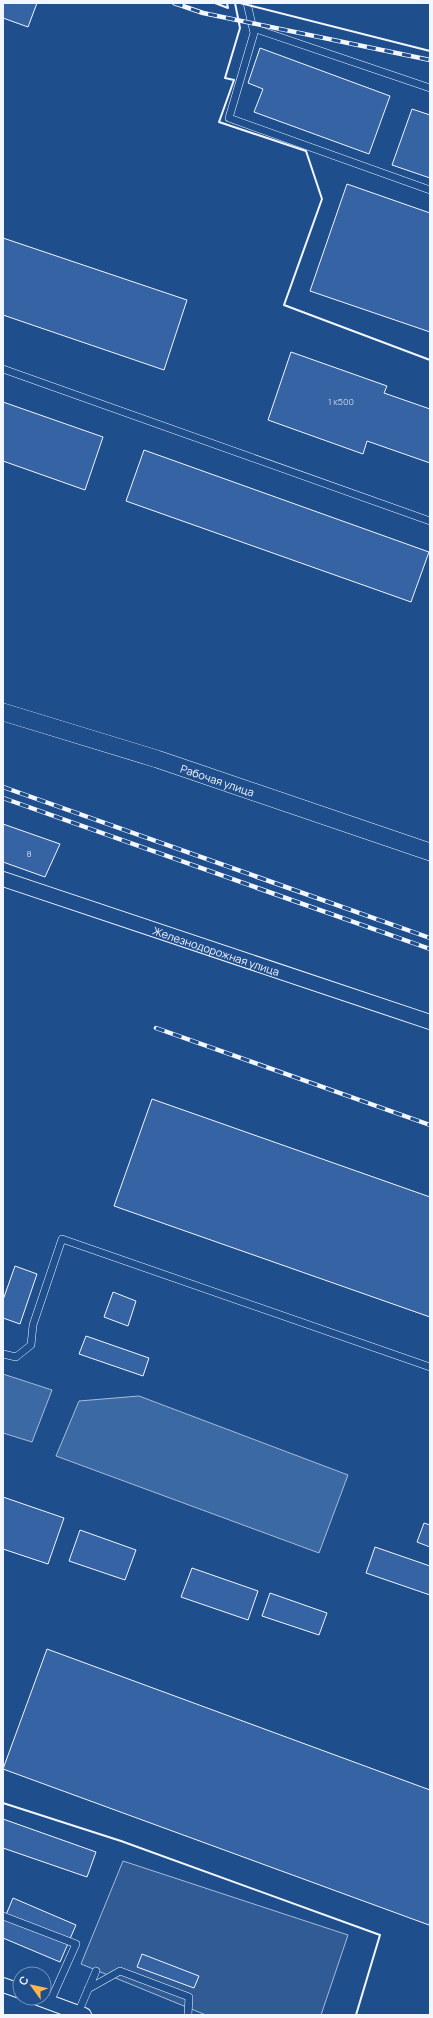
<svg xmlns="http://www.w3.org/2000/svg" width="433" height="2018" viewBox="0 0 433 2018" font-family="Manrope,sans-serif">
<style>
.parking{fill:#305b95;stroke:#a8bbd7}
.water{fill:#3b69a3;stroke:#a8bbd7}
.building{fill:#3563a3;stroke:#f2f6ff}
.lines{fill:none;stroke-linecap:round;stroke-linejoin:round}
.service-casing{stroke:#f2f6ff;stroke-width:8}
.minor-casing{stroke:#f2f6ff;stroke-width:16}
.tertiary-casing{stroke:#f2f6ff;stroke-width:18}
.service{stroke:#1f4e8c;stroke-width:7}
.minor{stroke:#1f4e8c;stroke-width:14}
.tertiary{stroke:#1f4e8c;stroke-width:17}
.rail-casing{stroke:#f2f6ff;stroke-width:4.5}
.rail{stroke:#1f4e8c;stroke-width:3;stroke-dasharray:9;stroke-linecap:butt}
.wall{stroke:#f2f6ff;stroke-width:2}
.labels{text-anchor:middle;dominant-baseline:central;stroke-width:3;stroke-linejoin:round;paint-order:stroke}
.number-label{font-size:9px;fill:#c3d1e8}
.street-label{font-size:11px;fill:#f2f6ff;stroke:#1f4e8c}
</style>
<rect width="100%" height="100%" fill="#1f4e8c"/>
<!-- parking -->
<path class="parking" d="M123,1861L348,1935L321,2015H206L81,1964Z"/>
<!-- water -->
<path class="water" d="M3,1374L52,1390L32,1442L3,1433Z
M139,1396L348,1475L319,1553L56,1456L79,1401Z"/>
<!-- building -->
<path class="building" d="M3,3H37L28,27L3,18Z
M260,48L390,96L369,154L254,112L263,89L248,83Z
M412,109L430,115V178L392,165Z
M347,184L430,213V332L310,291Z
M3,238L187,300L164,370L3,315Z
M291,352L387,386L384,393L430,409V463L367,441L363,454L268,420Z
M3,402L103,437L85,490L3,461Z
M144,450L429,552L411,602L126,501Z
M3,824L60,844L45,877L3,862Z
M152,1099L430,1197V1317L114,1206Z
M15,1266L37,1274L20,1324L3,1318V1300Z
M113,1292L136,1301L128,1326L104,1317Z
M86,1336L149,1358L143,1376L79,1354Z
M3,1497L64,1518L48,1564L3,1549Z
M424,1523L430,1525V1547L417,1542Z
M80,1530L136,1550L125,1580L69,1561Z
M375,1547L430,1566V1595L366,1573Z
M192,1568L258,1591L248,1620L181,1597Z
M270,1593L327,1613L319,1635L262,1616Z
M47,1649L430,1790V1921L429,1925L3,1769Z
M3,1819L96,1852L87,1877L3,1848Z
M13,1898L76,1925L60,1962L3,1938V1922Z
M142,1954L199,1976L194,1988L137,1967Z"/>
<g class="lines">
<!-- service casing -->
<g class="service-casing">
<path id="service" d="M247,3L254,33L229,118L430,190
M253,28L430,88
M3,369L430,521
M3,1354L16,1357L31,1345L33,1325L62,1239L430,1367
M3,1916L76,1944L50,2002
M88,1989L120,1971L189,1997L188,2015
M78,2013L96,1971"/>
</g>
<!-- minor casing -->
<g class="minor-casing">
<g id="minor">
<path id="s1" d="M3,879L430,1022"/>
<path d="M3,1985L20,1991"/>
<path d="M38,1998L84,2015"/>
</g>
</g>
<!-- tertiary casing -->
<g class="tertiary-casing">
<g id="tertiary">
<path id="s2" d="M3,712L157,759L430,852"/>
</g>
</g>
<!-- service -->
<use href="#service" class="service"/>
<!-- minor -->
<use href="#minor" class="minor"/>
<!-- tertiary -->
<use href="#tertiary" class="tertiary"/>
<!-- rail casing -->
<g class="rail-casing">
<path id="rail" d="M174,3L203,13L430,60
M3,787L430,938
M3,798L430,949
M156,1028L430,1125"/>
</g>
<!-- rail -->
<use href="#rail" class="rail"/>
<!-- wall -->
<path class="wall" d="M215,3L228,8L227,3
M235,3L240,28L225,78L234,80L219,122L306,151L322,199L284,305L430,360
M240,3L430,51
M3,1803L121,1841L380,1935L356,2015"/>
</g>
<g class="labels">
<!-- number labels -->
<g class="number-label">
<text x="341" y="401">1 к500</text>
<text x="29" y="853">8</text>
</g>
<!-- street labels -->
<g class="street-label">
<text stroke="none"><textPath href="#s2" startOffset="225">Рабочая улица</textPath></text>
<text stroke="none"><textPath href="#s1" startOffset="225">Железнодорожная улица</textPath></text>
</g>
</g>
<!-- border -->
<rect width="433" height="2018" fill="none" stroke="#f2f6ff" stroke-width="8"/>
<!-- north arrow -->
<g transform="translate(32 1986) rotate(303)"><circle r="19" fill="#1f4e8c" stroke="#7391ba"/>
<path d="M0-3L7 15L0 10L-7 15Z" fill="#ffb74d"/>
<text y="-6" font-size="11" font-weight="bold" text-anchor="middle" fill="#f2f6ff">С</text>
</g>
</svg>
